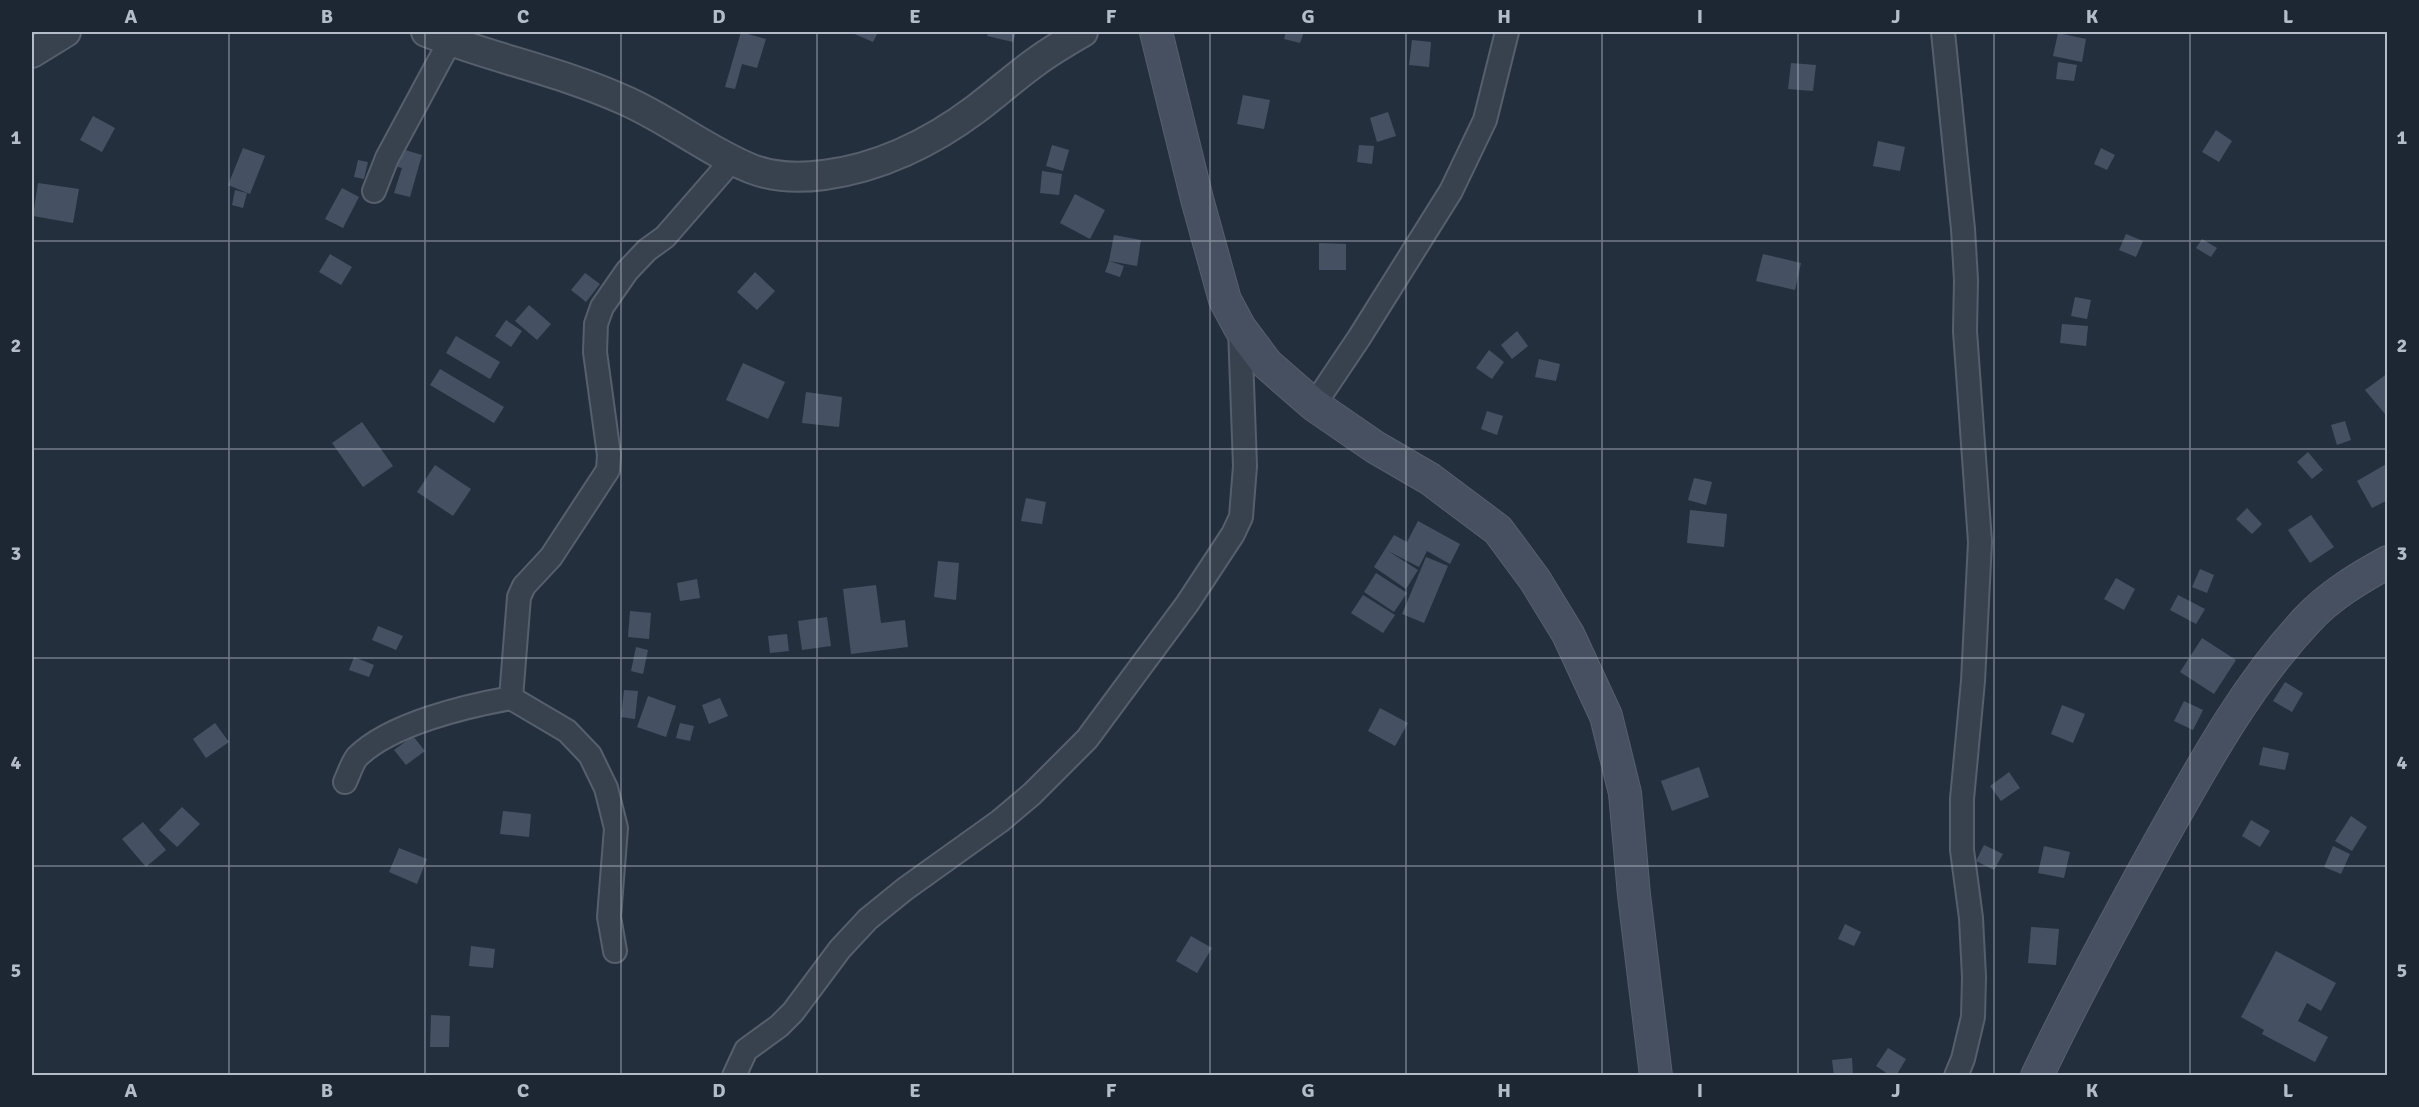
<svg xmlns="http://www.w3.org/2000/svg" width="2419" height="1107" viewBox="0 0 2419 1107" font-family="Signika,sans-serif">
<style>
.building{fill:#455162}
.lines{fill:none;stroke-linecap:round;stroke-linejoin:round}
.minor-casing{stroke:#565f6c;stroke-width:26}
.tertiary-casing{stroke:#565f6c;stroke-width:32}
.secondary-casing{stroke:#565f6c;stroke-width:34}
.minor{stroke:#38414e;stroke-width:22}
.tertiary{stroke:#38414e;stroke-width:28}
.secondary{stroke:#465061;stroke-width:32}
.grid{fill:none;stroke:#b4bcc9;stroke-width:1.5;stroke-opacity:0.55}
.neatline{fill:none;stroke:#b4bcc9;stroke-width:2}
.grid-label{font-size:20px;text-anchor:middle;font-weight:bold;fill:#b4bcc9}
</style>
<rect width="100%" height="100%" fill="#242f3e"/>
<!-- building -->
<path class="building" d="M741,32L766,39L757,68L742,64L735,89L725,87Z
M850,32H878L873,42Z
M989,32H1016L1013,42L987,36Z
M1286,32H1304L1300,43L1284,39Z
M2058,33L2086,39L2082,62L2053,56Z
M1412,40L1431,42L1429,67L1409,65Z
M2058,62L2077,65L2074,81L2056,79Z
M1791,63L1816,65L1813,91L1788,89Z
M1243,95L1270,100L1264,129L1237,124Z
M1388,112L1396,136L1377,142L1370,118Z
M93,116L115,128L102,152L80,140Z
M2216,130L2232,141L2219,162L2202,152Z
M1878,141L1905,147L1900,171L1873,166Z
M1052,145L1069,150L1063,171L1046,166Z
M1359,145L1374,146L1372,164L1357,162Z
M395,147L422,155L410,197L394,193L402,168L390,165Z
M243,148L265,156L250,194L228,185Z
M2101,148L2115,155L2107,170L2094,164Z
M358,160L368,162L364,179L354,177Z
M1042,171L1062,174L1059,195L1040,193Z
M38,183L79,189L73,223L33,216Z
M342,188L359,197L343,228L325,219Z
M235,190L247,193L243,208L232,205Z
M1075,194L1105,210L1090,239L1060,223Z
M2126,234L2143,241L2136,257L2119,250Z
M1114,235L1141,240L1137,266L1109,261Z
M2202,239L2217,248L2211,257L2196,248Z
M1319,243L1346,244V270H1319Z
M330,254L352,267L341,285L319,272Z
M1763,254L1801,263L1795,290L1756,281Z
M1109,261L1124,266L1120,277L1105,272Z
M755,272L775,291L757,310L737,292Z
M585,273L600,284L586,302L571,290Z
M2075,297L2091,300L2087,319L2071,316Z
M529,305L551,324L537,340L515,321Z
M506,320L522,331L511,347L495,336Z
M2062,324L2088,326L2086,346L2060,343Z
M1517,331L1528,346L1512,359L1501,345Z
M456,336L500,362L490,379L446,353Z
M1489,350L1504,362L1492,379L1476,368Z
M1539,359L1560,364L1556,381L1535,377Z
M743,363L785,382L768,419L726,400Z
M440,369L504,407L494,423L430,385Z
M2388,373V412L2385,414L2365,390Z
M806,392L842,397L839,427L802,423Z
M1487,411L1503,416L1497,435L1481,429Z
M2345,421L2351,440L2337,445L2331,425Z
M362,422L393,466L363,487L332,443Z
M2308,452L2323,470L2312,479L2297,462Z
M2388,463V500L2372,508L2357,481Z
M435,465L471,489L453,516L417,492Z
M1694,478L1712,482L1706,505L1688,500Z
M1026,498L1046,502L1042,524L1021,521Z
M2247,508L2262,524L2252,534L2236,519Z
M1690,510L1727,514L1724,547L1687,543Z
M2311,515L2334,547L2310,563L2288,530Z
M1418,521L1460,544L1450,564L1427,551L1419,567L1388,551L1418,570L1406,589L1374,567L1394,535L1407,542Z
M1426,557L1448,566L1424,623L1402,614Z
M938,561L959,563L956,600L934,597Z
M2200,569L2214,575L2207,593L2192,587Z
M1376,573L1407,593L1394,612L1364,592Z
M2116,578L2135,589L2124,610L2104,599Z
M697,579L700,598L680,601L677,583Z
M876,585L881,623L905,620L908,647L851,654L843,589Z
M1363,595L1395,615L1383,633L1351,613Z
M2178,595L2205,609L2196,624L2170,610Z
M630,611L651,613L649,639L628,637Z
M827,617L831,646L802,650L798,621Z
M378,626L403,636L396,650L372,640Z
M787,634L789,651L770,653L768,636Z
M2202,638L2236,660L2214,694L2180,672Z
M636,647L648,650L643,674L631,671Z
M354,657L374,665L369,677L349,670Z
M2285,682L2303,693L2292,712L2273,701Z
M624,690L638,691L635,719L621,717Z
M648,696L676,706L666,737L637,727Z
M720,698L728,716L709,724L702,705Z
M2184,701L2203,710L2193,730L2174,721Z
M2062,705L2085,714L2073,743L2051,734Z
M1380,708L1408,723L1395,746L1368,731Z
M215,723L229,742L206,758L193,739Z
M680,723L694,726L690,741L676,738Z
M413,736L425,751L406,765L394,750Z
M2263,747L2289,753L2285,770L2259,765Z
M1699,767L1709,797L1672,811L1661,781Z
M2009,772L2020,788L2001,801L1990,786Z
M182,807L200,824L177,847L159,830Z
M503,811L531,814L529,837L500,834Z
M2351,816L2367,827L2352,851L2335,841Z
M2251,820L2270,831L2260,847L2242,836Z
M143,822L166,850L146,867L122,839Z
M1984,845L2003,854L1994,870L1976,861Z
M2044,846L2070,852L2064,878L2038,873Z
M2333,846L2350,854L2341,874L2324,867Z
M399,848L427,859L417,884L389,872Z
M1845,924L1861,932L1854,946L1838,939Z
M2031,927L2059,929L2056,965L2028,963Z
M1191,936L1212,948L1197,973L1176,961Z
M471,946L495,949L493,968L469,966Z
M2276,951L2336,983L2321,1011L2307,1003L2298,1021L2328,1037L2315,1062L2262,1034L2264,1030L2241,1017Z
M431,1015L450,1016L449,1047H430Z
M1888,1048L1906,1059L1896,1076H1891L1876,1066Z
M1852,1058L1853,1076H1834L1832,1060Z"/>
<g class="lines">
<!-- minor casing -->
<g class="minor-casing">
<path id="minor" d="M1943,32L1963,229L1966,280L1965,331L1980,542L1973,681L1962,799V850L1971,918L1974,977L1973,1017L1963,1059L1956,1076
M374,191L387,158L450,41
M1314,405L1359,338L1451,191L1485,120L1507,32
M511,698L519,597L524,586L551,557L608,470L609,455L595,352L596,324L602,307L627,271L647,250L665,237L733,159
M345,782C349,774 352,763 357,757C390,724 466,706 511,698L567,731L590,755L606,788L616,828L609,917L615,951
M734,1076L746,1050L779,1026L793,1012L840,949L868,919L905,889L1000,821L1032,794L1087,739L1187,604L1233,534L1241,517L1245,466L1240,328"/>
</g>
<!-- tertiary casing -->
<g class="tertiary-casing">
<path id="tertiary" d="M426,32C491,58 560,71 624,100C668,119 707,151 752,169C775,178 800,178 824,175C879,168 932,142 976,109C997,93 1016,76 1037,61C1052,50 1068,41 1083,32
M32,53L66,32"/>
</g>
<!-- secondary casing -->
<g class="secondary-casing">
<path id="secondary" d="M1156,32L1197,199L1225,300L1240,328L1267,364L1314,405L1375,447L1430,479L1498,530L1535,580L1568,634L1606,716L1625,793L1634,895L1656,1076
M2037,1076C2075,996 2117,919 2159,843C2203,765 2246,685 2307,620C2329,596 2359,578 2388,562"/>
</g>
<!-- minor -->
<use href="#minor" class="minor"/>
<!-- tertiary -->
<use href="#tertiary" class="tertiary"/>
<!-- secondary -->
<use href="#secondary" class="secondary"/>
</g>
<!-- grid -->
<path class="grid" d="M229,32V1076M425,32V1076M621,32V1076M817,32V1076M1013,32V1076M1210,32V1076M1406,32V1076M1602,32V1076M1798,32V1076M1994,32V1076M2190,32V1076M32,241H2388M32,449H2388M32,658H2388M32,866H2388"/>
<!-- border -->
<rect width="2419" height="1107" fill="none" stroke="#1d2633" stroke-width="66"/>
<rect x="33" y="33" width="2353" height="1041" class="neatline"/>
<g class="grid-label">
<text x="131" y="23">A</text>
<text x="327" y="23">B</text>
<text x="523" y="23">C</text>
<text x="719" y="23">D</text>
<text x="915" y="23">E</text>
<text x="1111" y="23">F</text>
<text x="1308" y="23">G</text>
<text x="1504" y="23">H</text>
<text x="1700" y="23">I</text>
<text x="1896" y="23">J</text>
<text x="2092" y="23">K</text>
<text x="2288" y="23">L</text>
<text x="16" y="144">1</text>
<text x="2402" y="144">1</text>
<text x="16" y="352">2</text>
<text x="2402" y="352">2</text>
<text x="16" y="560">3</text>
<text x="2402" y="560">3</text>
<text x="16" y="769">4</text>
<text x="2402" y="769">4</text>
<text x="16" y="977">5</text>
<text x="2402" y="977">5</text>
<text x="131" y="1097">A</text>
<text x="327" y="1097">B</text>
<text x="523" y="1097">C</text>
<text x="719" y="1097">D</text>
<text x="915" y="1097">E</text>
<text x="1111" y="1097">F</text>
<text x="1308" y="1097">G</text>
<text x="1504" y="1097">H</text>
<text x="1700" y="1097">I</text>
<text x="1896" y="1097">J</text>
<text x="2092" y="1097">K</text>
<text x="2288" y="1097">L</text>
</g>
</svg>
